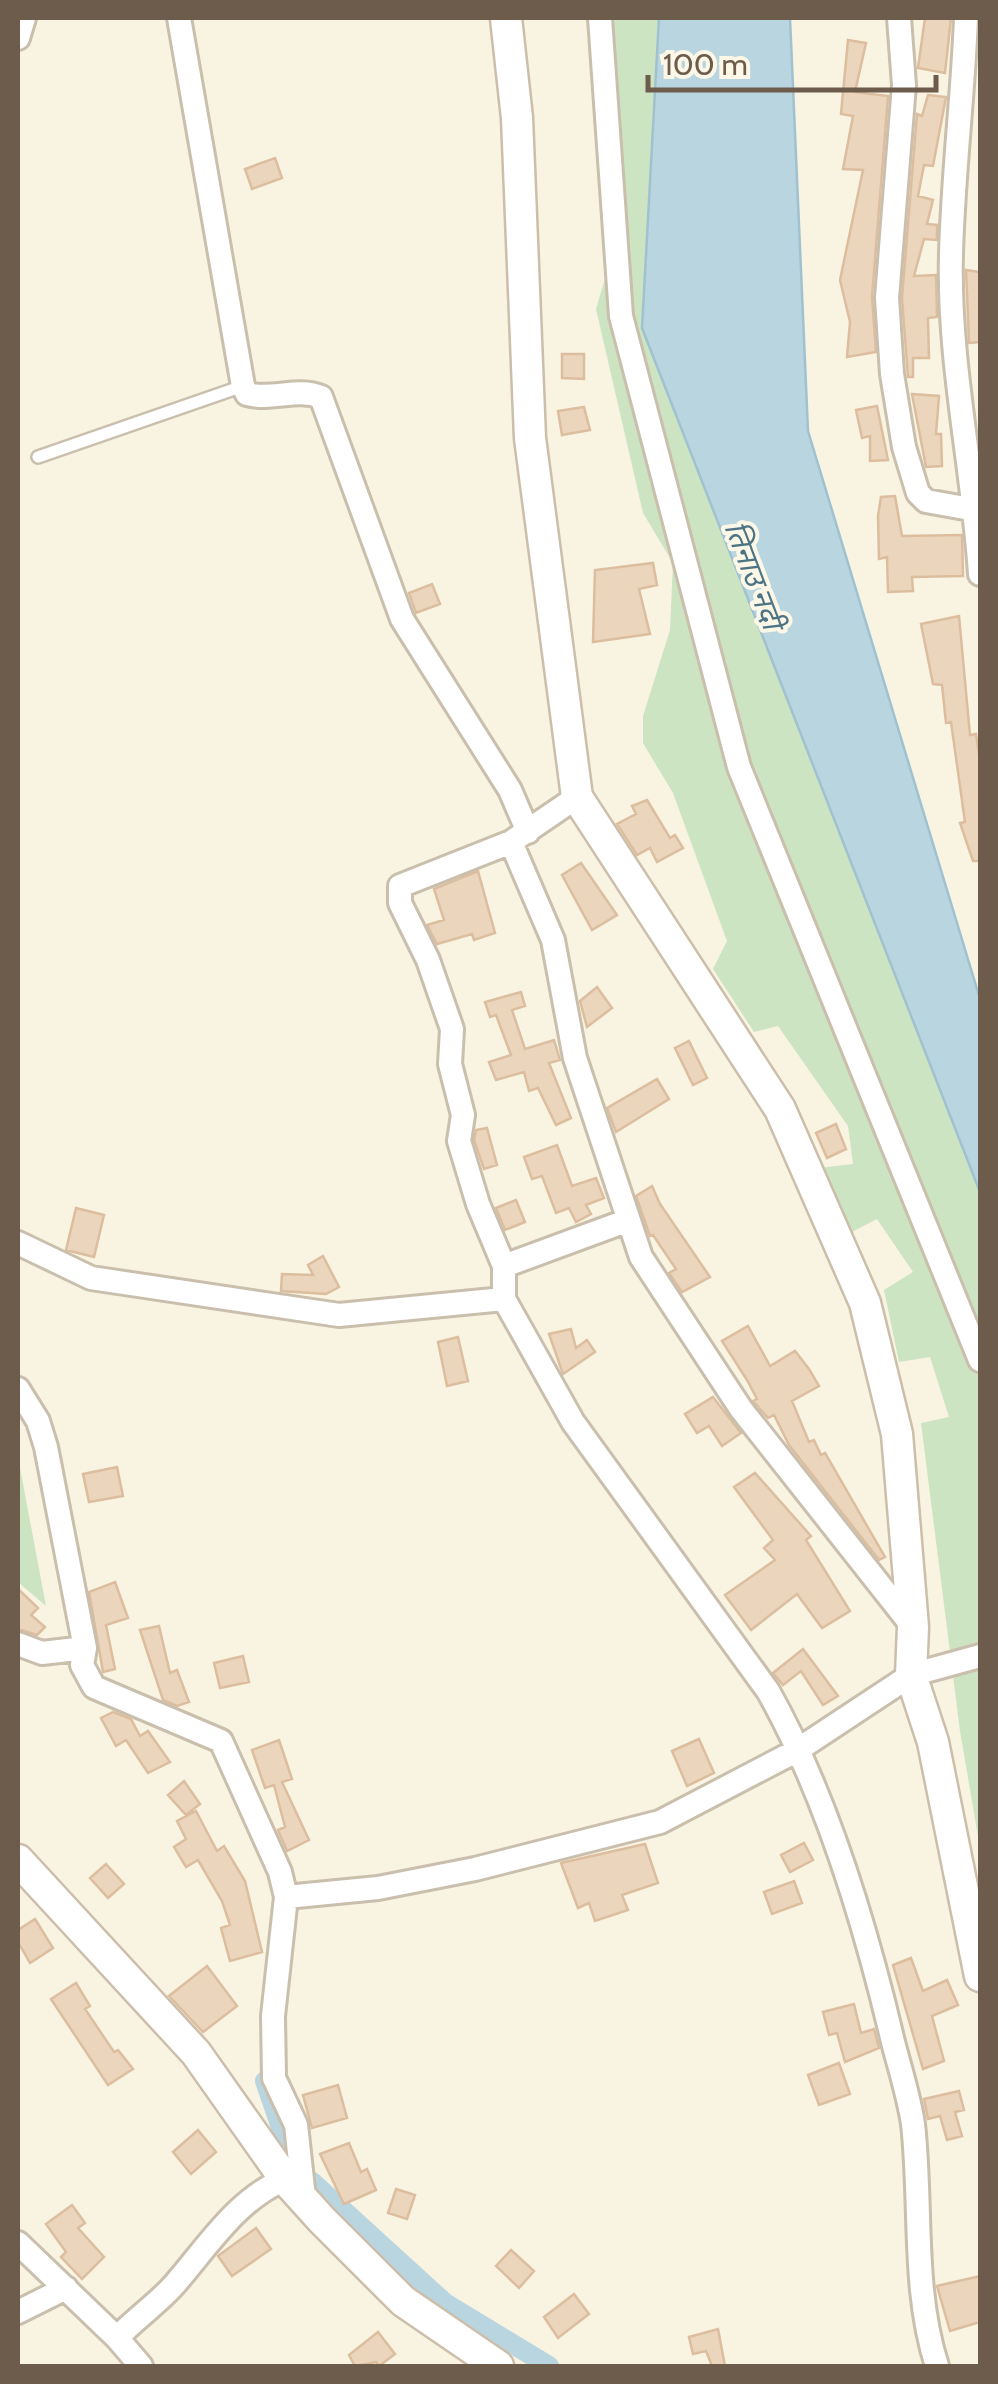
<svg xmlns="http://www.w3.org/2000/svg" width="998" height="2384" viewBox="0 0 998 2384" font-family="Cabin,'Noto Sans Devanagari',sans-serif">
<style>
.green{fill:#cce4c2}
.water{fill:#b9d5e0;stroke:#a0c2d0;stroke-width:2.5}
.lines{fill:none;stroke-linecap:round;stroke-linejoin:round}
.canal{stroke:#b9d5e0;stroke-width:20}
.building{fill:#ebd5bc;stroke:#dcbe9f;stroke-width:2.5}
.lane-casing{stroke:#cabead;stroke-width:16}
.street-casing{stroke:#cabead;stroke-width:28}
.secondary-casing{stroke:#cdbeab;stroke-width:35}
.lane{stroke:#fff;stroke-width:11}
.street{stroke:#fff;stroke-width:22}
.secondary{stroke:#fff;stroke-width:30}
.labels{text-anchor:middle;dominant-baseline:central;stroke-width:8;stroke-linejoin:round;paint-order:stroke}
.water-label{font-size:30px;font-style:italic;fill:#4c7485;stroke:#fcf7e7}
</style>
<rect width="100%" height="100%" fill="#f9f3e2"/>
<!-- green -->
<path class="green" d="M590,18H659L642,328L980,1192V1848L960,1731L921,1423L949,1417L930,1357L899,1362L884,1290L913,1272L877,1219L848,1234L819,1168L853,1164L848,1126L778,1026L754,1032L713,969L727,941L673,793L643,743V716L670,630L673,563L643,513L596,309L616,242Z
M18,1457L46,1606L18,1582Z"/>
<!-- water -->
<path class="water" d="M659,18H790L808,431L980,999V1192L642,328Z"/>
<g class="lines">
<!-- canal -->
<path class="canal" d="M265,2081L286,2142
M311,2181L445,2303L549,2366"/>
</g>
<!-- building -->
<path class="building" d="M925,18H951L945,73L918,68Z
M848,40L866,43L855,92L888,96L872,297L876,352L847,357L850,322L840,280L863,170L843,169L853,116L841,114Z
M928,95L946,97L933,166L924,165L918,196L933,200L927,224L937,225V240L924,239L914,276L936,275L937,317L928,318L929,358H913V377H908L902,298L917,114L922,116Z
M275,158L282,178L252,189L245,169Z
M966,270L980,272V342L969,343Z
M562,354H584V379L562,378Z
M912,394L939,396L936,434H941L942,466L926,467Z
M877,406L888,460L870,461V436L862,438L856,410Z
M584,407L590,430L562,435L558,411Z
M895,496L902,536L962,535L963,576L912,577L913,591L888,592L887,557L879,559L878,516L881,497Z
M653,563L657,585L639,589L650,634L593,642L595,570Z
M432,584L440,604L416,613L409,593Z
M959,616L970,735L976,734L980,761V861H973L960,823L965,822L951,722L946,723L942,685L933,684L921,624Z
M647,800L670,838L675,835L683,848L657,862L650,848L637,855L617,824L636,814L632,806Z
M581,863L617,915L592,930L562,875Z
M478,871L495,933L474,940L472,934L437,944L427,925L444,920L434,889Z
M597,987L612,1008L587,1027L580,1001Z
M521,992L525,1006L512,1010L525,1049L554,1040L560,1060L549,1063L571,1118L556,1125L538,1088L529,1091L524,1072L496,1080L489,1062L511,1055L496,1015L490,1017L485,1002Z
M689,1041L707,1078L693,1085L675,1048Z
M657,1079L669,1099L616,1132L607,1108Z
M836,1124L846,1149L827,1158L816,1133Z
M487,1128L497,1165L484,1169L474,1140L476,1130Z
M557,1145L572,1186L596,1178L604,1198L586,1205L591,1214L576,1222L569,1208L556,1213L542,1176L532,1179L524,1157Z
M652,1186L660,1204L710,1277L682,1292L669,1273L676,1269L653,1235L650,1236L636,1196Z
M516,1200L525,1222L505,1230L496,1208Z
M76,1208L104,1215L94,1257L66,1250Z
M323,1256L339,1287L326,1294L281,1291L282,1274L313,1275L308,1265Z
M748,1326L770,1366L795,1351L809,1369L819,1386L792,1401L809,1442L814,1440L821,1455L825,1453L885,1557L879,1560L789,1445L774,1415L768,1418L753,1401L757,1399L747,1380L722,1341Z
M571,1329L576,1348L587,1340L595,1352L563,1374L549,1334Z
M458,1337L468,1381L447,1386L438,1342Z
M713,1397L741,1433L722,1446L709,1426L697,1433L685,1414Z
M117,1467L123,1496L89,1502L83,1474Z
M755,1473L811,1536L806,1540L850,1611L822,1628L797,1594L751,1630L725,1595L775,1560L764,1548L773,1540L734,1487Z
M115,1582L128,1618L106,1625L115,1669L103,1672L89,1592Z
M18,1589L38,1608L31,1615L45,1627L37,1635L18,1629Z
M159,1626L170,1673L177,1670L189,1702L177,1706L163,1700L140,1630Z
M803,1649L838,1696L823,1705L801,1671L783,1685L773,1673Z
M243,1656L249,1682L220,1688L214,1663Z
M113,1712L131,1719L140,1736L148,1731L170,1762L148,1773L126,1740L116,1746L101,1718Z
M699,1739L714,1773L687,1786L672,1751Z
M279,1740L292,1779L282,1782L309,1840L287,1851L278,1830L285,1827L274,1785L265,1788L252,1750Z
M184,1781L200,1804L186,1815L168,1795Z
M196,1811L217,1851L224,1846L245,1881L262,1952L230,1961L221,1928L230,1925L222,1901L198,1860L186,1867L174,1847L186,1839L177,1821Z
M804,1843L813,1860L790,1872L781,1855Z
M645,1844L658,1883L622,1895L628,1910L595,1921L589,1903L578,1908L561,1863Z
M106,1864L124,1884L108,1898L90,1878Z
M794,1881L802,1903L772,1914L764,1892Z
M35,1919L53,1948L30,1963L18,1942V1930Z
M911,1958L923,1991L947,1980L958,2005L932,2016L944,2061L923,2069L893,1965Z
M207,1966L237,2006L203,2032L169,1996Z
M76,1983L90,2006L85,2009L114,2052L118,2050L133,2069L108,2085L51,1999Z
M854,2004L861,2033L874,2029L879,2048L845,2062L837,2033L829,2035L823,2012Z
M839,2063L850,2094L819,2105L808,2075Z
M338,2085L347,2118L312,2128L303,2095Z
M959,2091L964,2110L955,2112L962,2136L947,2140L940,2116L928,2119L924,2099Z
M198,2130L216,2152L191,2174L173,2152Z
M349,2143L361,2172L367,2169L376,2190L344,2204L320,2154Z
M396,2189L415,2195L407,2219L388,2213Z
M72,2205L85,2223L78,2228L104,2257L82,2279L61,2257L66,2252L46,2224Z
M256,2228L271,2249L232,2276L218,2256Z
M511,2250L534,2271L519,2288L496,2266Z
M980,2276V2322L950,2331L937,2286Z
M574,2294L589,2314L558,2338L544,2317Z
M718,2329L725,2366H712L706,2351L693,2354L689,2337Z
M378,2332L395,2354L379,2366L376,2362L355,2366L349,2355Z"/>
<g class="lines">
<!-- lane casing -->
<g class="lane-casing">
<path id="lane" d="M38,457L243,386"/>
</g>
<!-- street casing -->
<g class="street-casing">
<path id="street" d="M179,18L243,386L247,394C272,401 297,387 321,397L402,619L510,790L528,832
M600,18L621,316L739,767L980,1360
M899,18L904,85L887,298L892,374L904,447L918,493L926,501L976,510
M966,18C963,96 953,175 951,254C948,361 973,467 980,574
M18,38L24,18
M577,797L511,842L400,886V903L428,960L452,1029L450,1064L463,1115L459,1141L478,1204L504,1266V1299L573,1422L768,1691C826,1794 866,1927 893,2042C900,2069 909,2097 913,2124C922,2204 912,2289 937,2366
M511,842L553,940L575,1058L641,1257L741,1409L913,1627
M18,1243L91,1278L339,1315L504,1299
M504,1266L626,1221
M18,1389L38,1421L46,1447L85,1648L82,1665L94,1687L221,1741L280,1872L286,1897L273,2016L274,2078L296,2125L304,2198
M18,1644L42,1653L85,1648
M286,1897L378,1888L475,1869L660,1822L796,1751L911,1675L980,1656
M18,2243L117,2338L141,2366
M18,2312L66,2288
M117,2338C135,2319 157,2304 174,2285C208,2246 237,2199 285,2179"/>
</g>
<!-- secondary casing -->
<g class="secondary-casing">
<path id="secondary" d="M506,18L517,118L530,438L577,797L780,1109L865,1303L897,1434L913,1627L911,1675L933,1742L980,1976
M18,1860L196,2053L285,2179L322,2220L403,2301L498,2366"/>
</g>
<!-- lane -->
<use href="#lane" class="lane"/>
<!-- street -->
<use href="#street" class="street"/>
<!-- secondary -->
<use href="#secondary" class="secondary"/>
</g>
<g class="labels">
<!-- water labels -->
<g class="water-label">
<text transform="translate(754 575) rotate(69)">तिनाउ नदी</text>
</g>
</g>
<!-- border -->
<rect width="998" height="2384" fill="none" stroke="#6d5c4b" stroke-width="40"/>
<!-- scale -->
<path d="M648 75v15h288v-15" fill="none" stroke="#6d5c4b" stroke-width="5"/>
<text x="663" y="75" font-size="30" fill="#6d5c4b" stroke="#fcf7e7" stroke-width="8" paint-order="stroke">100 m</text>
</svg>
